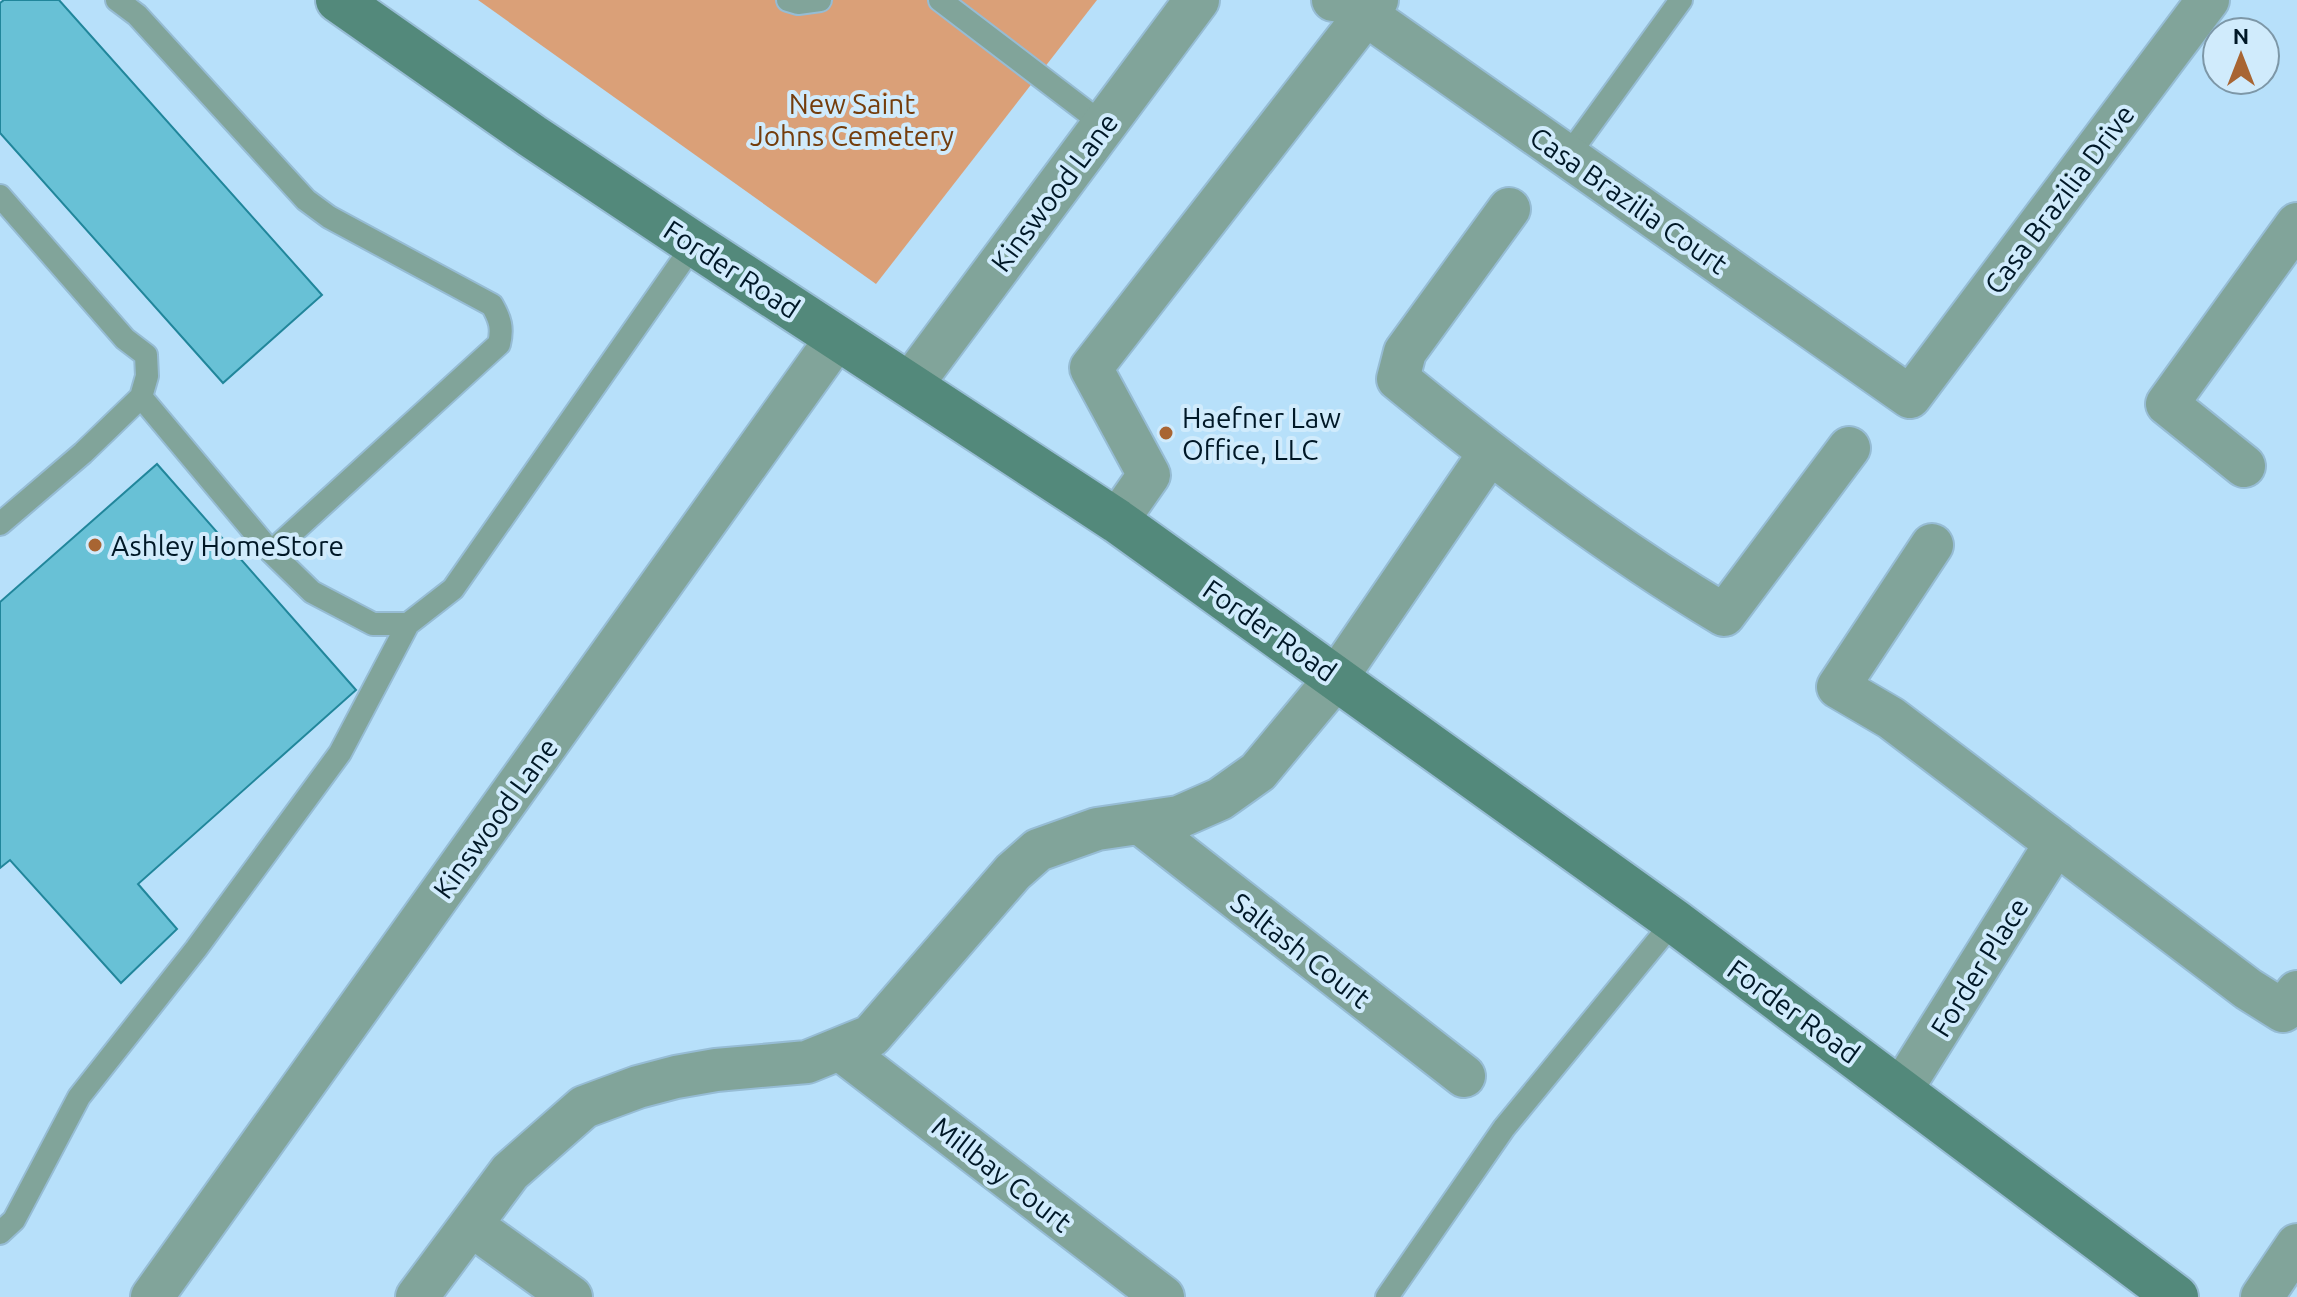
<svg xmlns="http://www.w3.org/2000/svg" width="2297" height="1297" viewBox="0 0 2297 1297" font-family="Ubuntu,sans-serif">
<style>
.green{fill:#daa078}
.building{fill:#68c1d6;stroke:#21869b;stroke-width:2}
.lines{fill:none;stroke-linecap:round;stroke-linejoin:round}
.service-casing{stroke:#96bcd4;stroke-width:26}
.minor-casing{stroke:#96bcd4;stroke-width:46}
.tertiary-casing{stroke:#96bcd4;stroke-width:48}
.secondary-casing{stroke:#96bcd4;stroke-width:48}
.service{stroke:#81a49a;stroke-width:22}
.minor{stroke:#81a49a;stroke-width:42}
.tertiary{stroke:#81a49a;stroke-width:44}
.secondary{stroke:#53897b;stroke-width:44}
.poi-dot{fill:#a86533;stroke:#d0ebfc;stroke-width:3}
.labels{text-anchor:middle;dominant-baseline:central;stroke-width:8;stroke-linejoin:round;paint-order:stroke}
.park-label{font-size:28px;fill:#743d0c;stroke:#d0ebfc}
.street-label{font-size:28px;fill:#001827;stroke:#d0ebfc}
.poi-label{font-size:28px;fill:#001827;stroke:#d0ebfc;text-anchor:start}
</style>
<rect width="100%" height="100%" fill="#b7e0fa"/>
<!-- green -->
<path class="green" d="M478,0H1097L876,284Z"/>
<!-- building -->
<path class="building" d="M4,0H59L322,295L223,383L0,133V3Z
M157,464L356,690L138,884L177,929L121,983L10,860L0,868V602Z"/>
<g class="lines">
<!-- service casing -->
<g class="service-casing">
<path id="service" d="M117,0L137,15L306,200L329,217L492,305C500,319 503,328 499,344L271,552
M788,0L798,3L820,0
M940,0L1104,125
M1567,157L1681,0
M0,196L125,339L146,355L147,376L141,397L83,453L0,524
M141,397L271,552L312,592L373,624H408L453,589L694,244
M0,1233L14,1220L79,1097L196,949L340,753L408,624
M1387,1297L1504,1128L1674,921"/>
</g>
<!-- minor casing -->
<g class="minor-casing">
<path id="minor" d="M1333,0L1348,2L1910,397L2208,0
M1509,209L1405,352L1398,379C1502,464 1609,546 1724,615L1849,448
M2244,466L2167,404L2297,224
M1117,521L1149,475L1091,368L1377,0
M1932,545L1838,687L1891,718L2248,989L2283,1011L2297,992
M1140,823L1464,1076
M841,1050L1163,1297
M1901,1090L2056,843
M471,1225L571,1297
M152,1297L837,338
M417,1297L510,1172L584,1107L638,1087L676,1077L716,1070L807,1062L871,1036L1013,872L1038,850L1097,829L1179,817L1220,799L1258,772L1337,677L1489,454
M2262,1297L2297,1245"/>
</g>
<!-- tertiary casing -->
<g class="tertiary-casing">
<path id="tertiary" d="M911,384L1197,0"/>
</g>
<!-- secondary casing -->
<g class="secondary-casing">
<path id="secondary" d="M338,0L532,136L694,244L1117,521L1674,921L2176,1297"/>
</g>
<!-- service -->
<use href="#service" class="service"/>
<!-- minor -->
<use href="#minor" class="minor"/>
<!-- tertiary -->
<use href="#tertiary" class="tertiary"/>
<!-- secondary -->
<use href="#secondary" class="secondary"/>
</g>
<!-- markers -->
<g class="poi-dot">
<circle cx="1166" cy="433" r="8"/>
<circle cx="95" cy="545" r="8"/>
</g>
<g class="labels">
<!-- park labels -->
<g class="park-label">
<text x="852" y="103">New Saint<tspan x="852" dy="32">Johns Cemetery</tspan></text>
</g>
<!-- street labels -->
<g class="street-label">
<text transform="translate(1054 192) rotate(-53)">Kinswood Lane</text>
<text transform="translate(2059 199) rotate(-53)">Casa Brazilia Drive</text>
<text transform="translate(1629 200) rotate(35)">Casa Brazilia Court</text>
<text transform="translate(732 269) rotate(33)">Forder Road</text>
<text transform="translate(1270 630) rotate(35)">Forder Road</text>
<text transform="translate(495 818) rotate(-54)">Kinswood Lane</text>
<text transform="translate(1301 950) rotate(38)">Saltash Court</text>
<text transform="translate(1979 967) rotate(-58)">Forder Place</text>
<text transform="translate(1794 1011) rotate(36)">Forder Road</text>
<text transform="translate(1002 1174) rotate(38)">Millbay Court</text>
</g>
<!-- poi labels -->
<g class="poi-label">
<text x="1182" y="417">Haefner Law<tspan x="1182" dy="32">Office, LLC</tspan></text>
<text x="111" y="545">Ashley HomeStore</text>
</g>
</g>
<!-- north arrow -->
<g transform="translate(2241 56)"><circle r="38" fill="#d0ebfc" stroke="#7d97a7" stroke-width="2"/>
<path d="M0-6L14 30L0 20L-14 30Z" fill="#a86533"/>
<text y="-12" font-size="22" font-weight="bold" text-anchor="middle" fill="#001827">N</text>
</g>
</svg>
